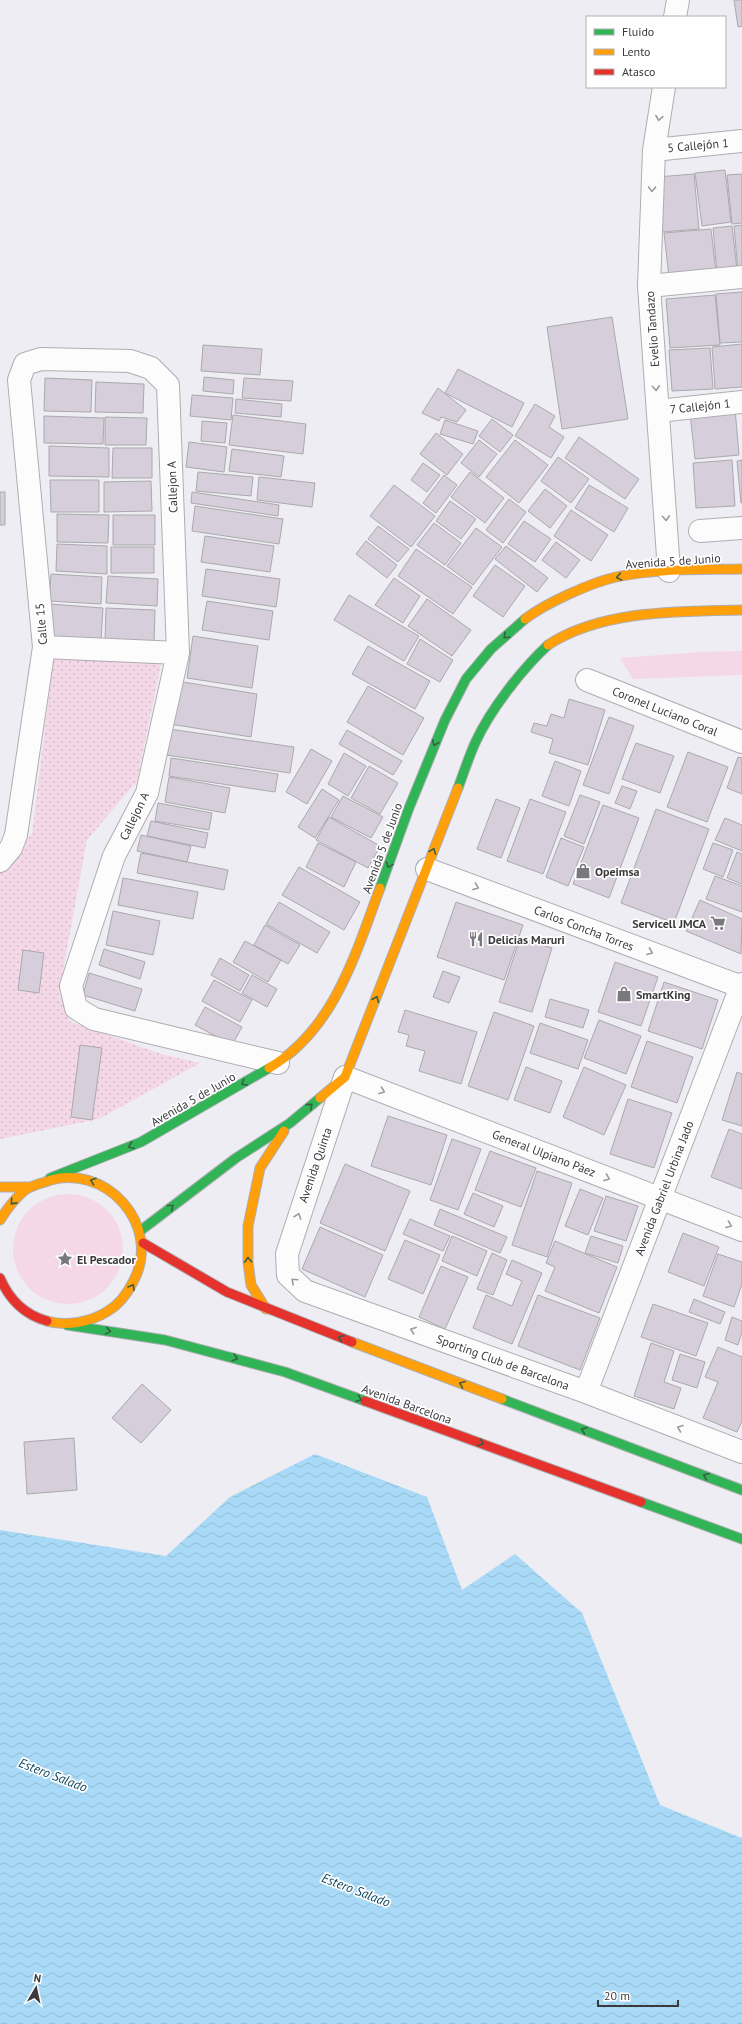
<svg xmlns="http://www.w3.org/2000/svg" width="742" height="2024" viewBox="0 0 742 2024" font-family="'PT Sans',sans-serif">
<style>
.grass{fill:#f5d8e7}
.park{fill:url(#park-dots)}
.water{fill:url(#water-waves)}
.building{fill:#d6ceda;stroke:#aaa9ad}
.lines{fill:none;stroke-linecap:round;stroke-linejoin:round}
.street-casing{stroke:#aeaeb2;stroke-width:24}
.fast-casing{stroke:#aeaeb2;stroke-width:11}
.slow-casing{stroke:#aeaeb2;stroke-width:11}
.jam-casing{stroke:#aeaeb2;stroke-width:11}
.street{stroke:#fcfcfd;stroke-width:22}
.fast{stroke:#30b455;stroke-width:9}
.slow{stroke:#ff9f0a;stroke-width:9}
.jam{stroke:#e5322d;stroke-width:9}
.oneway{stroke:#9b9b9d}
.oneway2{stroke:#375f44}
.labels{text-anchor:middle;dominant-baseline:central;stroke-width:3.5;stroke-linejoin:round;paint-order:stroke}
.street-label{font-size:12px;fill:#3a3a3d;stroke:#fff}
.poi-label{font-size:12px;font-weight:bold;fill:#3a3a3d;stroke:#fff;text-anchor:start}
.water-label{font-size:13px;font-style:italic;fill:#0d4761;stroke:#fff}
</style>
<defs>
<pattern id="park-dots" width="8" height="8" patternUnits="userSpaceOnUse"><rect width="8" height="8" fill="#f5d8e7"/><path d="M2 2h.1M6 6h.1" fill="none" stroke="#d3bac7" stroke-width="1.8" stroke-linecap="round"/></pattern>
<pattern id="water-waves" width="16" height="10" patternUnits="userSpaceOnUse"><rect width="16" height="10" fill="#a8d9f6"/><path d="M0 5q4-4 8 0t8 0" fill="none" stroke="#91bbd4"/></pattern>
</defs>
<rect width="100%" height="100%" fill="#eeedf3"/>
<!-- grass -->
<path class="grass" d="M742,651V675L633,679L620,658L701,652Z
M13 1249a55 55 0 1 1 110 0a55 55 0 1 1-110 0Z"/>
<!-- park -->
<path class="park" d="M54,654L161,664L137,781L87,840L59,993L69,1021L161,1054L200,1063L99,1119L0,1139V869L32,834Z"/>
<!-- water -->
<path class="water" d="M315,1454L427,1497L462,1590L515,1554L582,1613L660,1805L742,1838V2024H0V1530L166,1556L230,1497Z"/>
<!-- building -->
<path class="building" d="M734,0H742V26L738,27Z
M725,170L731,222L702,226L695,173Z
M694,174L699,229L662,232L657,177Z
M742,174V223L732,224L727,175Z
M742,225V272H738L734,226Z
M732,226L737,270L717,273L713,228Z
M711,229L716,273L669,277L664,233Z
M742,292V342L720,343L716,294Z
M715,295L720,345L670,348L666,299Z
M612,317L628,419L562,429L547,327Z
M742,344V387L715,389L712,347Z
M203,345L262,349L260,375L201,371Z
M710,348L713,389L672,391L669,350Z
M458,369L524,403L512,427L445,393Z
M204,377L234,380L233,394L203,391Z
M45,378L92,380L91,412L44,411Z
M244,378L293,381L291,401L242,398Z
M96,382L144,384L143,413L95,412Z
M438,388L466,410L457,422L441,417L439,421L422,413Z
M192,395L233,398L231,420L190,416Z
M236,399L282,404L281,417L235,413Z
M535,404L555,416L549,427L564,437L551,458L515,436Z
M735,409L739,455L695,459L690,413Z
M233,415L306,424L303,454L229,445Z
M44,416L104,418L103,444L44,443Z
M105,417L147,418L146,445H105Z
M492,419L513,435L500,452L479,436Z
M445,420L478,431L473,444L440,434Z
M202,421L227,423L225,443L201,441Z
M436,433L463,454L447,475L420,454Z
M579,437L639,479L625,499L565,458Z
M479,440L497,454L479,477L461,463Z
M515,440L548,465L519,503L486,477Z
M189,442L227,447L224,472L186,467Z
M49,446L109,448V477L49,476Z
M113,448H152V478H112Z
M232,449L284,456L281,477L229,471Z
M558,457L589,479L571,503L541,481Z
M732,460L735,506L696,508L693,463Z
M742,460V503H741L737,461Z
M423,463L440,475L427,492L411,480Z
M198,472L253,477L251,496L196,491Z
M470,472L504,498L485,523L451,497Z
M444,475L457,485L436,513L423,503Z
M259,477L315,483L312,507L257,500Z
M50,480H99V512H51Z
M151,481L152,511L104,512V482Z
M394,485L435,516L411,547L370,516Z
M589,485L628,508L614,532L575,508Z
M545,489L567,506L550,528L528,511Z
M0,492H5V525H0Z
M192,492L279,505L278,516L191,503Z
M509,499L526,512L503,543L486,530Z
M450,501L476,519L461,539L436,521Z
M195,506L283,519L279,544L192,531Z
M571,510L608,535L591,561L554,536Z
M57,514L109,515L108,543L57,542Z
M113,515H155V545H113Z
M524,521L551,539L535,562L508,544Z
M434,523L461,543L445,565L417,545Z
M378,526L409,549L398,562L368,539Z
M476,528L502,547L473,585L447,566Z
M205,536L274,546L270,572L201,562Z
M366,541L397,565L387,578L356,554Z
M556,542L580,560L566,578L542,560Z
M57,544L107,546V574L56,571Z
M506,546L548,578L537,592L495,559Z
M111,547H154V573H111Z
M416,549L472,587L453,614L398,576Z
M495,565L525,586L503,617L473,596Z
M206,569L280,579L276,607L202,596Z
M51,574L102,577L101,604L49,601Z
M108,576L158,579L157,606L106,603Z
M394,578L420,596L403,623L375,605Z
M349,595L419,636L404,661L334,620Z
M427,599L471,630L452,656L408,626Z
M207,601L273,611L269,640L202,630Z
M50,604L103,608L101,640L48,637Z
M106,608L155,610L154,643L105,641Z
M193,636L258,646L252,688L187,678Z
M420,639L453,660L440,682L407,664Z
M368,646L430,681L415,709L352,674Z
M177,681L257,694L251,737L170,724Z
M368,686L424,718L403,755L347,722Z
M569,699L605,710L588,765L549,753L553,739L531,732L534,723L547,726L551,714L564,718Z
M609,717L634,726L609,794L583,785Z
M169,729L294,747L290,773L166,755Z
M347,730L402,761L393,775L339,744Z
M636,743L674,756L660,793L622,779Z
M311,749L332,761L307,804L286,792Z
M688,752L728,767L707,822L667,807Z
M344,753L366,766L348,796L328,784Z
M738,757L742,758V794L727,788Z
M171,758L278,774L275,792L169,776Z
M555,761L581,771L569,806L542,796Z
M369,766L398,783L380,814L351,798Z
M169,777L230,788L225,813L165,802Z
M622,786L637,791L630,809L615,803Z
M322,789L339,800L315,838L298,827Z
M580,795L600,802L584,844L564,836Z
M343,796L383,817L371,838L331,817Z
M496,799L520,808L501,858L477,849Z
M530,799L566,812L543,874L507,861Z
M158,803L212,813L209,830L155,821Z
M603,805L639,818L609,898L573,884Z
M656,809L709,829L674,923L621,903Z
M329,817L380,846L368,868L316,840Z
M725,818L742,825V851L715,840Z
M151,821L208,833L205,848L147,836Z
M141,835L191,846L187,862L137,851Z
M561,838L584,847L568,886L546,877Z
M318,843L356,862L344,887L306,867Z
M713,843L733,850L723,877L703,869Z
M737,852L742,854V884L727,878Z
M141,853L228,870L224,890L137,873Z
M299,867L360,902L344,930L282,895Z
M715,876L742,886V912L706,899Z
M123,878L198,892L193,919L118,905Z
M700,900L742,919L741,954L686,931Z
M279,902L330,932L317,953L266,924Z
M456,902L523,925L504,980L437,957Z
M113,911L160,921L153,955L106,945Z
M265,925L300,945L288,964L254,945Z
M520,938L552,948L532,1012L499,1002Z
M245,941L281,960L268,982L233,962Z
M104,949L145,962L140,979L99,965Z
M23,950L44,953L39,993L18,990Z
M220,958L249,975L240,991L211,975Z
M615,962L658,977L641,1026L598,1012Z
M443,971L460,977L449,1003L433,997Z
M89,973L142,989L135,1011L83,995Z
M252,975L277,989L267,1007L242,993Z
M214,980L252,1000L240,1022L202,1001Z
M664,982L718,1000L702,1049L648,1031Z
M550,999L589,1010L583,1028L545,1017Z
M205,1007L242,1027L232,1045L195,1025Z
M405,1010L477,1032L461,1084L419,1071L425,1051L406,1046L409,1035L398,1032Z
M494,1012L534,1026L508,1100L468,1086Z
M599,1020L641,1036L626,1074L584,1058Z
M540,1023L588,1040L578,1069L530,1053Z
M647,1041L693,1057L677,1103L631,1087Z
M80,1045L102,1048L92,1120L71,1117Z
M526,1067L562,1081L550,1113L514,1100Z
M584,1067L626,1085L604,1135L563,1117Z
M737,1072L742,1074V1126L722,1120Z
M628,1099L672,1113L654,1168L610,1154Z
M388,1116L447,1135L431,1185L371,1166Z
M729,1129L742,1134V1189L711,1177Z
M452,1139L481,1149L458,1210L430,1200Z
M490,1151L536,1168L521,1207L475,1190Z
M345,1164L410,1191L385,1251L320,1223Z
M537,1171L572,1183L547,1257L512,1245Z
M580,1189L603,1198L588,1235L565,1226Z
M473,1193L503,1206L494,1227L464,1214Z
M606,1196L638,1206L626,1241L594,1231Z
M440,1209L507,1237L500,1253L434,1225Z
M410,1219L450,1236L443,1251L403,1234Z
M320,1227L383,1255L365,1297L302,1269Z
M683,1233L719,1247L704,1286L668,1272Z
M452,1236L487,1251L477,1276L442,1261Z
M591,1236L623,1246L618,1263L585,1253Z
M405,1240L440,1255L423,1294L388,1279Z
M555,1241L617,1267L599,1313L545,1291L555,1267L546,1263Z
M492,1253L507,1260L493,1295L477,1289Z
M718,1254L742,1262V1284L734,1307L703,1296Z
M512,1260L542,1273L512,1344L473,1328L486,1295L512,1306L522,1281L506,1274Z
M441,1266L468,1277L445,1329L419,1317Z
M538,1295L600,1318L580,1370L518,1346Z
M694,1299L725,1312L720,1324L689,1312Z
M653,1304L708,1323L696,1356L641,1337Z
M732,1317L742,1321V1332L738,1345L725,1340Z
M651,1343L674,1351L664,1382L681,1388L674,1409L634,1396Z
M718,1347L742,1357V1421L737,1432L703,1418L718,1382L705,1377Z
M680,1354L705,1362L697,1388L672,1380Z
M142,1384L171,1410L141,1443L112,1418Z
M74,1438L77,1490L27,1494L24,1442Z"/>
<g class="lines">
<!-- street casing -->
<g class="street-casing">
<path id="street" d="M675,17L678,0
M664,87L654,150L649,286L669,571
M654,150L742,141
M649,286L742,277
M658,411L742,402
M700,531L742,528
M44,647L178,653
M587,680L742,742
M0,861L11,848L16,835L44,647L19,380L25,364L41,359L130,361L151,368L168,385L178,653L147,793L114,856L71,986L76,1008L94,1019L278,1063
M427,869L742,987
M742,1230L345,1077L287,1254L288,1275L305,1291L586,1392L742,1452
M586,1392L742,984"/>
</g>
<!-- fast casing -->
<g class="fast-casing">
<path id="fast" d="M458,788C464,772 469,756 476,741C491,709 522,669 548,645
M380,888L409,808L445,720L466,679L491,649L525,619
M50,1178L141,1142L269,1068
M140,1231L236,1158L290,1123L320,1098
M67,1325L165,1340L285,1372L365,1401
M502,1399L742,1490
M641,1502L742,1539"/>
</g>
<!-- slow casing -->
<g class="slow-casing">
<path id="slow" d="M525,619C546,603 590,583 616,577C657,568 701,570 742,569
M548,645C601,610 680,611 742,610
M269,1068C334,1030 355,955 380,888
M320,1098L345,1077L458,788
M0,1187H29
M0,1220C7,1209 15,1198 25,1190C31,1186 38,1184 45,1182C104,1160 164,1225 133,1282C127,1294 120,1304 108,1311C91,1322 66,1327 47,1321
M266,1309L251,1285L248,1262V1226L260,1168L284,1131
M352,1342L502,1399"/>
</g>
<!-- jam casing -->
<g class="jam-casing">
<path id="jam" d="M143,1243L227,1292L352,1342
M0,1278C9,1299 25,1315 47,1321
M365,1401L641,1502"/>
</g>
<!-- street -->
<use href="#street" class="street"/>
<!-- fast -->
<use href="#fast" class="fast"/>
<!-- slow -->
<use href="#slow" class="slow"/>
<!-- jam -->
<use href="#jam" class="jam"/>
</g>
<!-- one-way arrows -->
<defs><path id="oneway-chevron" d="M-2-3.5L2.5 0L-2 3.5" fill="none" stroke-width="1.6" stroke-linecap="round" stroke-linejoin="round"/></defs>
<g class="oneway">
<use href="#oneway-chevron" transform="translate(659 118) rotate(99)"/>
<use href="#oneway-chevron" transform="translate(652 189) rotate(92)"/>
<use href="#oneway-chevron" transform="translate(656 388) rotate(86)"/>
<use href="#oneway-chevron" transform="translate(666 518) rotate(86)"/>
<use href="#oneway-chevron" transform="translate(476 887) rotate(21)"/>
<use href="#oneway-chevron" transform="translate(650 952) rotate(21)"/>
<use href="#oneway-chevron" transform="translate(382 1091) rotate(21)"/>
<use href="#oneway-chevron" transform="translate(607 1178) rotate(21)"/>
<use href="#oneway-chevron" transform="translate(298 1216) rotate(-71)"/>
<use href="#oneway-chevron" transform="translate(729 1225) rotate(21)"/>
<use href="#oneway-chevron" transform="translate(294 1281) rotate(-137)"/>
<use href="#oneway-chevron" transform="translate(413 1330) rotate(-160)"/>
<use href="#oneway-chevron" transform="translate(680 1428) rotate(-159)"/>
</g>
<g class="oneway2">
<use href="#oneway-chevron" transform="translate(619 577) rotate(170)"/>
<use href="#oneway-chevron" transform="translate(506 636) rotate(138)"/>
<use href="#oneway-chevron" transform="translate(435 743) rotate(112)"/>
<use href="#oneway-chevron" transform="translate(433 851) rotate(-69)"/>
<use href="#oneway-chevron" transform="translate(389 865) rotate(110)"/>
<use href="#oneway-chevron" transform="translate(376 999) rotate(-68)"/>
<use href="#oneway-chevron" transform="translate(244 1083) rotate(149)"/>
<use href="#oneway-chevron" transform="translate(310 1106) rotate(-40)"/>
<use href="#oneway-chevron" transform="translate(131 1146) rotate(159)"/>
<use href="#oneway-chevron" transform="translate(93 1181) rotate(-161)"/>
<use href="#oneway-chevron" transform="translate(13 1202) rotate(132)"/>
<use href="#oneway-chevron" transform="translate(171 1207) rotate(-38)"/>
<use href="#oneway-chevron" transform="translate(248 1260) rotate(-93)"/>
<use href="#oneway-chevron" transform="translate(132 1287) rotate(-59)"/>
<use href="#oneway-chevron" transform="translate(108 1331) rotate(9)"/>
<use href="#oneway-chevron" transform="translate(341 1338) rotate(-159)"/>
<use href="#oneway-chevron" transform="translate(235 1358) rotate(16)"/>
<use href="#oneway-chevron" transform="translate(462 1384) rotate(-159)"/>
<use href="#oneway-chevron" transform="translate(359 1399) rotate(20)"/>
<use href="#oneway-chevron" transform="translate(584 1430) rotate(-159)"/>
<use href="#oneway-chevron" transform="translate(481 1443) rotate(20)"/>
<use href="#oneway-chevron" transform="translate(706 1476) rotate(-159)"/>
</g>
<!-- icons -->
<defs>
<g id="shop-bare" transform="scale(1.2)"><path d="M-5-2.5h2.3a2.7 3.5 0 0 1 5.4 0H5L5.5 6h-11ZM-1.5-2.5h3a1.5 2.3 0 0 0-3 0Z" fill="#79797d" stroke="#fff" stroke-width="2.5" paint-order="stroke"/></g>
<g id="supermarket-bare" transform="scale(1.2)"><path d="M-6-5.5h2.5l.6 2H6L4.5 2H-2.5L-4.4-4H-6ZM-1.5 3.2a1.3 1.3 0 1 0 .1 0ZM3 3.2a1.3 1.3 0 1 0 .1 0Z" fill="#79797d" stroke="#fff" stroke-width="2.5" paint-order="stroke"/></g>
<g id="restaurant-bare" transform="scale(1.2)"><path d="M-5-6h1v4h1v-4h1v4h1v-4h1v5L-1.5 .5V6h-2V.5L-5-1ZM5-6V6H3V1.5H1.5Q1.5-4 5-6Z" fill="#79797d" stroke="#fff" stroke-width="2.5" paint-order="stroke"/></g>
<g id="sight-bare" transform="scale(1.2)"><path d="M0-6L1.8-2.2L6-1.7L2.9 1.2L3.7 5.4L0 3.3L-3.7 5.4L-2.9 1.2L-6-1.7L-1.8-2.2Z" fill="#79797d" stroke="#fff" stroke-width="2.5" paint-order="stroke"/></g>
</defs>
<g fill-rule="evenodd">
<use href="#shop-bare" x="583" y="871"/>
<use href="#supermarket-bare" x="718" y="923"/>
<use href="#restaurant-bare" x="476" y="939"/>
<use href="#shop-bare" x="624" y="994"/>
<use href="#sight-bare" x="65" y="1259"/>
</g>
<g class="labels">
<!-- street labels -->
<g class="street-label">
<text transform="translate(698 145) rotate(-5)">5 Callejón 1</text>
<text transform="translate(652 329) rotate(-94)">Evelio Tandazo</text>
<text transform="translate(700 406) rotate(-6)">7 Callejón 1</text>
<text transform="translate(172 487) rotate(-92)">Callejon A</text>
<text transform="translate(673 561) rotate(-4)">Avenida 5 de Junio</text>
<text transform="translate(41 624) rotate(-95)">Calle 15</text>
<text transform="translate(665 711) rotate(22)">Coronel Luciano Coral</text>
<text transform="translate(134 816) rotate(-64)">Callejon A</text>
<text transform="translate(382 848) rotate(-70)">Avenida 5 de Junio</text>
<text transform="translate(584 928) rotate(21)">Carlos Concha Torres</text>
<text transform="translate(193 1099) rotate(-30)">Avenida 5 de Junio</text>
<text transform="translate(544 1153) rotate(21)">General Ulpiano Páez</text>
<text transform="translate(315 1165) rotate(-71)">Avenida Quinta</text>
<text transform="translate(664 1188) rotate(-69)">Avenida Gabriel Urbina Jado</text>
<text transform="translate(503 1362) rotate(20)">Sporting Club de Barcelona</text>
<text transform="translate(407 1404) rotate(20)">Avenida Barcelona</text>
</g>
<!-- poi labels -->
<g class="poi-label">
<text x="595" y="871">Opeimsa</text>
<text x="706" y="923" text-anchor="end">Servicell JMCA</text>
<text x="488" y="939">Delicias Maruri</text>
<text x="636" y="994">SmartKing</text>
<text x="77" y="1259">El Pescador</text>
</g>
<!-- water labels -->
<g class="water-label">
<text transform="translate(53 1775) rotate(21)">Estero Salado</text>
<text transform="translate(356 1890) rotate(21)">Estero Salado</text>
</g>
</g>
<!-- legend -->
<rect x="586" y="16" width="140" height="72" fill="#ffffff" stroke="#b0b0b1"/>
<rect x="594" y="29" width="20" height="6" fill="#30b455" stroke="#b0b0b1"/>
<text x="622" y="36" font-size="12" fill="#3a3a3d">Fluido</text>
<rect x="594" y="49" width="20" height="6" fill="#ff9f0a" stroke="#b0b0b1"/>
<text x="622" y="56" font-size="12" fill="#3a3a3d">Lento</text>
<rect x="594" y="69" width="20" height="6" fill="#e5322d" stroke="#b0b0b1"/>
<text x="622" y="76" font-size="12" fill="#3a3a3d">Atasco</text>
<!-- north arrow -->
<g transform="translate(36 1988) rotate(9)" stroke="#ffffff" stroke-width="3" paint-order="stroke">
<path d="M0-3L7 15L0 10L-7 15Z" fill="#3a3a3d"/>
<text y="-6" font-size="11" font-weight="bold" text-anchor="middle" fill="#3a3a3d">N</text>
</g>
<!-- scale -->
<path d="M598 2000v6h80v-6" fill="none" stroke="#3a3a3d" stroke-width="2"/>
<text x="604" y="2000" font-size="12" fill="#3a3a3d" stroke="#ffffff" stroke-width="3" paint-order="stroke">20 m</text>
</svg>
